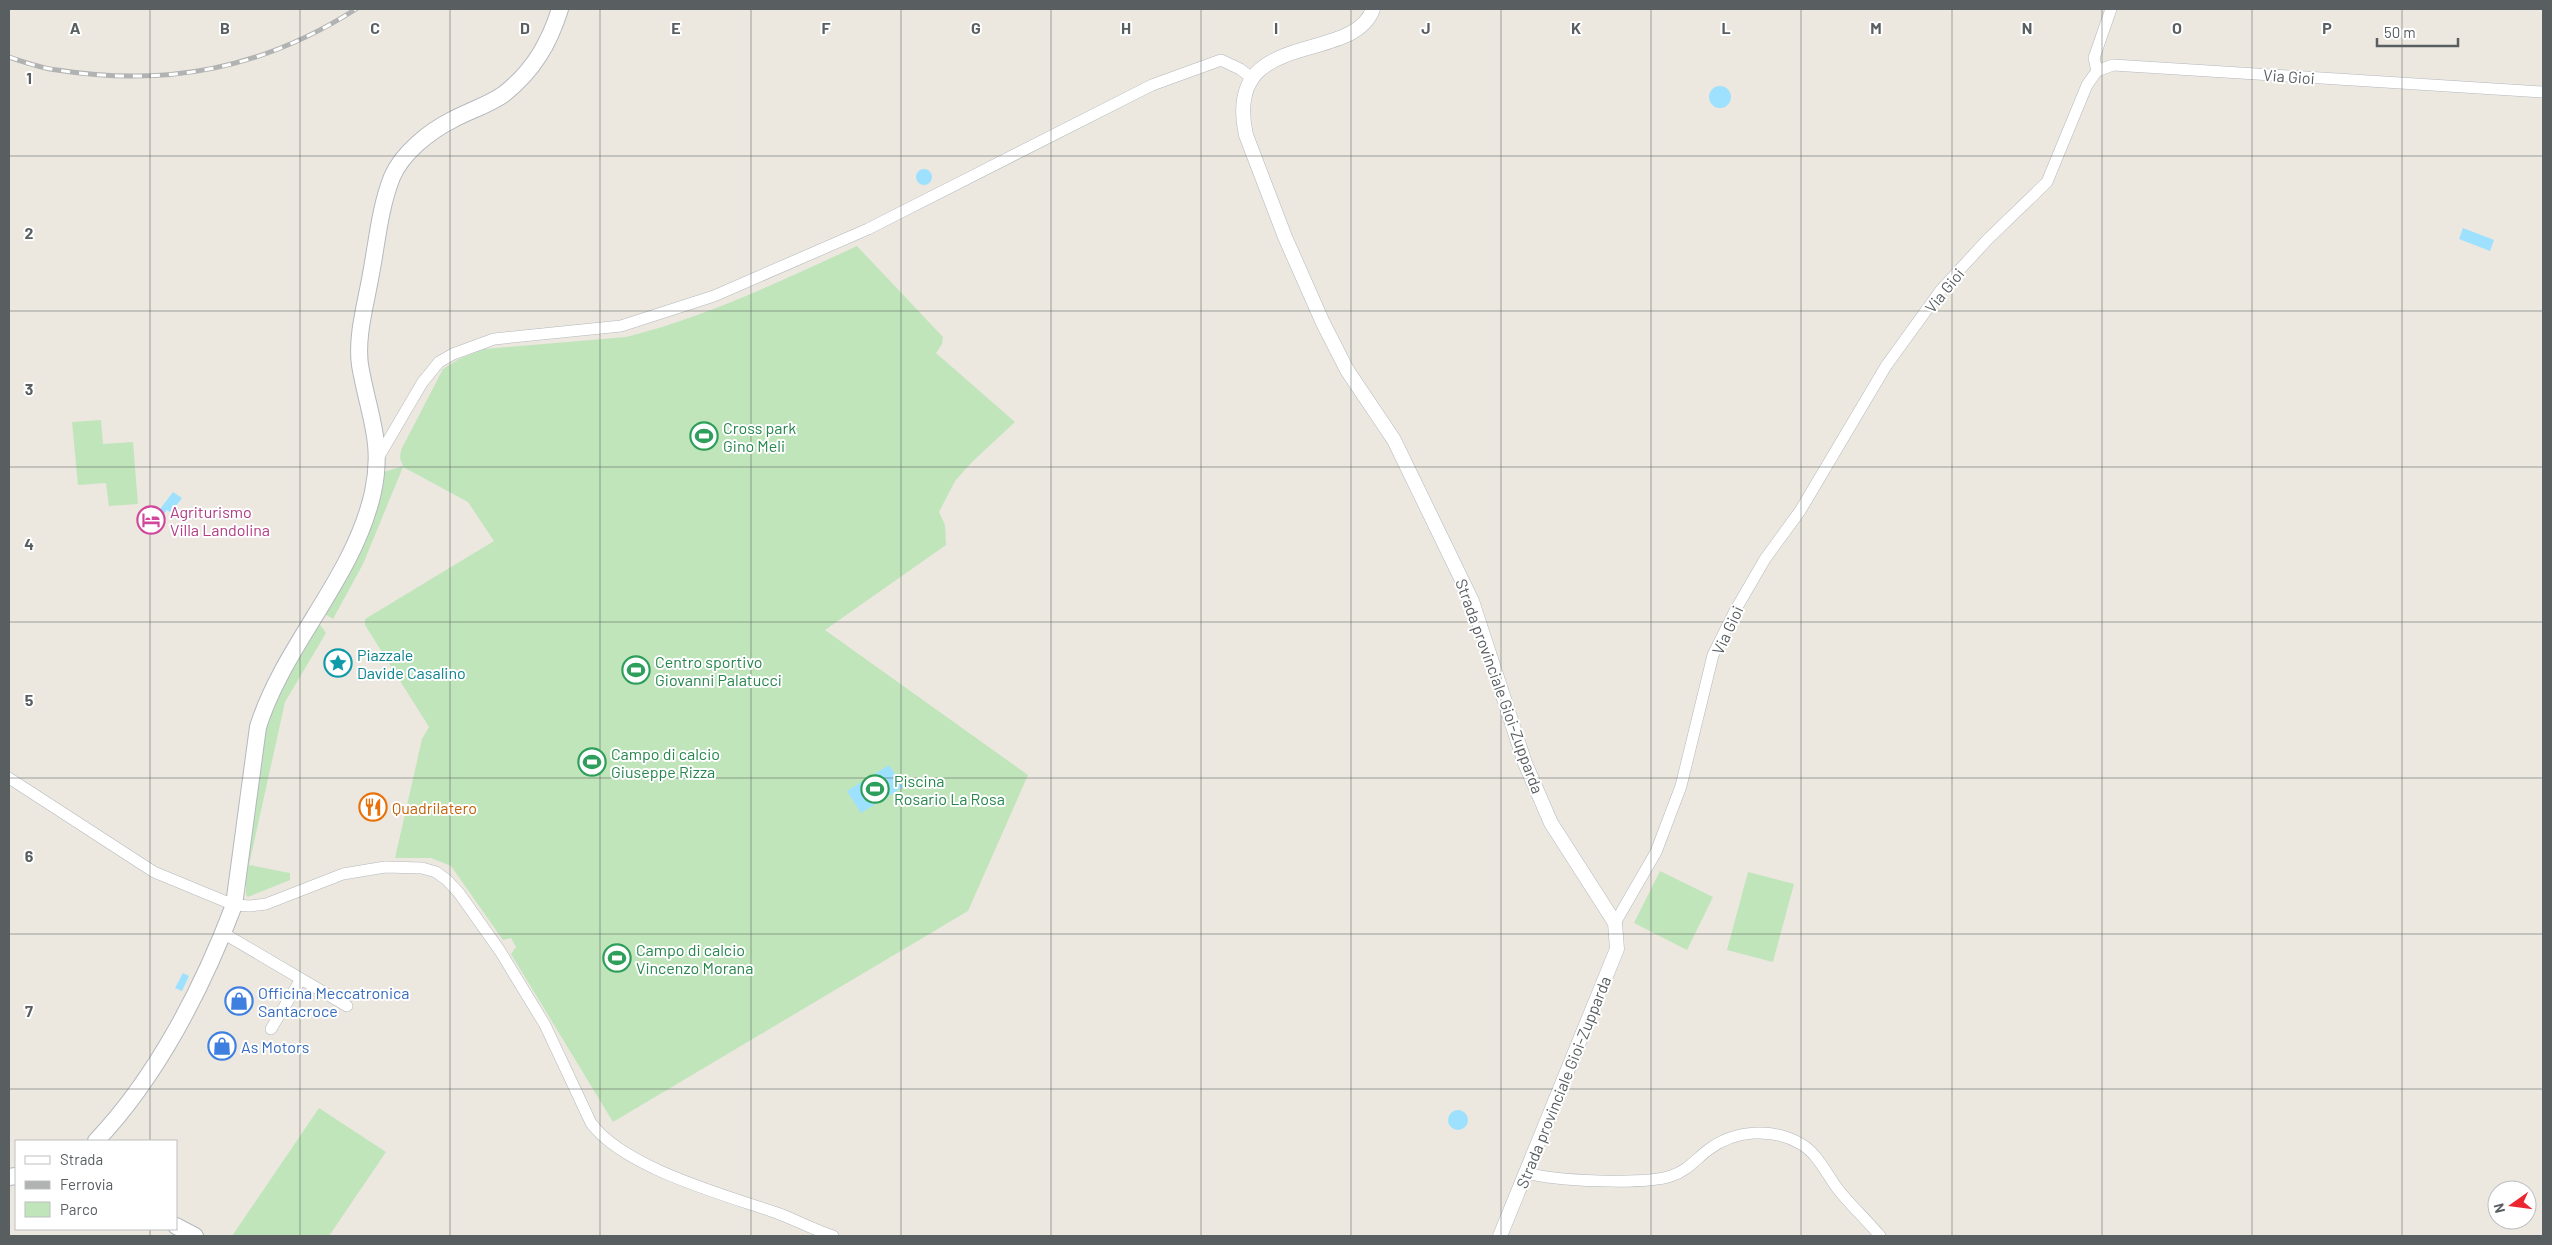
<svg xmlns="http://www.w3.org/2000/svg" width="2552" height="1245" viewBox="0 0 2552 1245" font-family="Barlow,sans-serif">
<style>
.green{fill:#c0e5bb}
.water{fill:#9de1ff}
.lines{fill:none;stroke-linecap:round;stroke-linejoin:round}
.minor-casing{stroke:#b3b7bb;stroke-width:12}
.tertiary-casing{stroke:#b3b7bb;stroke-width:15}
.secondary-casing{stroke:#b4b8bd;stroke-width:18}
.minor{stroke:#fff;stroke-width:11}
.tertiary{stroke:#fff;stroke-width:14}
.secondary{stroke:#fff;stroke-width:16}
.rail-casing{stroke:#b1b2b2;stroke-width:5}
.rail{stroke:#fff;stroke-width:3;stroke-dasharray:9;stroke-linecap:butt}
.grid{fill:none;stroke:#595e61;stroke-width:1;stroke-opacity:0.55}
.labels{text-anchor:middle;dominant-baseline:central;stroke-width:4;stroke-linejoin:round;paint-order:stroke}
.street-label{font-size:16px;fill:#595e61;stroke:#fff}
.leisure-label{font-size:16px;fill:#27864d;stroke:#fff;text-anchor:start}
.hotel-label{font-size:16px;fill:#b23c85;stroke:#fff;text-anchor:start}
.culture-label{font-size:16px;fill:#0d838f;stroke:#fff;text-anchor:start}
.food-label{font-size:16px;fill:#c56008;stroke:#fff;text-anchor:start}
.shop-label{font-size:16px;fill:#366cbe;stroke:#fff;text-anchor:start}
.grid-label{font-size:16px;text-anchor:middle;font-weight:bold;fill:#595e61;stroke:#fff;stroke-width:4;stroke-linejoin:round;paint-order:stroke}
</style>
<rect width="100%" height="100%" fill="#ece8e0"/>
<!-- green -->
<path class="green" d="M857,246L943,337L942,344L936,353L1015,422L971,463L955,481L939,512L945,525L946,545L825,630L1028,775L968,911L613,1122L511,954L516,947L511,938L503,940L451,866L431,858H395L422,739L429,727L365,625V619L494,541L468,502L403,467L363,564L333,619L323,613L384,472L403,466L400,458L401,450L443,369L459,359L484,349L626,337C706,317 781,281 857,246Z
M101,420L103,444L133,442L138,504L109,506L106,483L78,485L72,422Z
M318,622L326,633L285,702L249,865L290,873V880L248,897L246,895V879L266,718Z
M1660,871L1713,897L1687,950L1634,923Z
M1748,872L1794,884L1773,962L1727,950Z
M319,1108L386,1152L329,1236H232Z"/>
<!-- water -->
<path class="water" d="M1709 97a11 11 0 1 1 22 0a11 11 0 1 1-22 0Z
M916 177a8 8 0 1 1 16 0a8 8 0 1 1-16 0Z
M2463,228L2494,240L2490,251L2459,239Z
M173,492L182,498L171,513L167,510L161,517L157,513Z
M889,765L903,787L861,813L847,791Z
M183,973L189,976L182,991L175,988Z
M1448 1120a10 10 0 1 1 20 0a10 10 0 1 1-20 0Z"/>
<g class="lines">
<!-- minor casing -->
<g class="minor-casing">
<path id="minor" d="M2097,71L2094,58L2111,9
M378,458L422,383L439,362L453,354L494,339L621,326L714,296L868,229L1152,85L1221,60L1240,69L1252,78
M9,778L154,872L234,905L250,906L266,904L343,874L385,867L422,868L436,872L447,880L459,893L500,951L545,1025L591,1123C624,1168 725,1195 777,1213C796,1220 814,1230 833,1236
M1615,923L1656,852L1681,786L1713,655L1736,609L1765,559L1800,511L1886,366L1941,290L1987,240L2047,182L2087,85L2097,71L2113,65L2543,92
M223,933L347,1006
M271,1029L301,979
M1527,1173C1555,1181 1644,1185 1671,1176C1687,1171 1695,1160 1708,1150C1734,1130 1772,1127 1801,1144C1817,1153 1826,1173 1837,1188C1850,1205 1867,1220 1880,1236"/>
</g>
<!-- tertiary casing -->
<g class="tertiary-casing">
<path id="tertiary" d="M1373,9C1353,66 1222,26 1246,135L1285,237L1323,323L1347,370L1394,440L1472,601L1525,763L1551,823L1615,923L1617,949L1500,1236"/>
</g>
<!-- secondary casing -->
<g class="secondary-casing">
<path id="secondary" d="M96,1141C157,1077 203,987 234,905L258,727C284,644 354,578 373,492C384,442 368,413 360,365C356,336 366,303 371,274C377,242 380,207 392,177C402,153 430,131 452,120C468,111 489,105 504,94C533,71 549,44 560,9
M9,1177L16,1176
M176,1226L195,1236"/>
</g>
<!-- minor -->
<use href="#minor" class="minor"/>
<!-- tertiary -->
<use href="#tertiary" class="tertiary"/>
<!-- secondary -->
<use href="#secondary" class="secondary"/>
<!-- rail casing -->
<g class="rail-casing">
<path id="rail" d="M9,57C24,62 41,68 57,70C167,87 262,69 356,9"/>
</g>
<!-- rail -->
<use href="#rail" class="rail"/>
</g>
<!-- grid -->
<path class="grid" d="M150,9V1141M300,9V1236M450,9V1236M600,9V1236M751,9V1236M901,9V1236M1051,9V1236M1201,9V1236M1351,9V1236M1501,9V1236M1651,9V1236M1801,9V1236M1952,9V1236M2102,9V1236M2252,9V1236M2402,9V1236M9,156H2543M9,311H2543M9,467H2543M9,622H2543M9,778H2543M9,934H2543M9,1089H2543M150,1229V1236"/>
<!-- icons -->
<defs>
<g id="stadium-ring" transform="scale(1.4375)"><circle r="9.5" fill="#fff" stroke="#2e9e5b" stroke-width="1.5"/><path d="M0-5a6.5 5 0 1 0 0 10a6.5 5 0 1 0 0-10ZM-3.5-1.8h7v3.6h-7Z" fill="#2e9e5b"/></g>
<g id="hotel-ring" transform="scale(1.4375)"><circle r="9.5" fill="#fff" stroke="#d1479c" stroke-width="1.5"/><path d="M-6-4.5h1.5V1H6V5H4.5V3h-9V5H-6ZM-4 0a1.8 1.8 0 1 1 3.6 0ZM.5 0V-2.5h3Q6-2.5 6 0Z" fill="#d1479c"/></g>
<g id="sight-ring" transform="scale(1.4375)"><circle r="9.5" fill="#fff" stroke="#0f9aa8" stroke-width="1.5"/><path d="M0-6L1.8-2.2L6-1.7L2.9 1.2L3.7 5.4L0 3.3L-3.7 5.4L-2.9 1.2L-6-1.7L-1.8-2.2Z" fill="#0f9aa8"/></g>
<g id="restaurant-ring" transform="scale(1.4375)"><circle r="9.5" fill="#fff" stroke="#e8710a" stroke-width="1.5"/><path d="M-5-6h1v4h1v-4h1v4h1v-4h1v5L-1.5 .5V6h-2V.5L-5-1ZM5-6V6H3V1.5H1.5Q1.5-4 5-6Z" fill="#e8710a"/></g>
<g id="shop-ring" transform="scale(1.4375)"><circle r="9.5" fill="#fff" stroke="#3f7fe0" stroke-width="1.5"/><path d="M-5-2.5h2.3a2.7 3.5 0 0 1 5.4 0H5L5.5 6h-11ZM-1.5-2.5h3a1.5 2.3 0 0 0-3 0Z" fill="#3f7fe0"/></g>
</defs>
<g fill-rule="evenodd">
<use href="#stadium-ring" x="704" y="436"/>
<use href="#hotel-ring" x="151" y="520"/>
<use href="#sight-ring" x="338" y="663"/>
<use href="#stadium-ring" x="636" y="670"/>
<use href="#stadium-ring" x="592" y="762"/>
<use href="#stadium-ring" x="875" y="789"/>
<use href="#restaurant-ring" x="373" y="807"/>
<use href="#stadium-ring" x="617" y="958"/>
<use href="#shop-ring" x="239" y="1001"/>
<use href="#shop-ring" x="222" y="1046"/>
</g>
<g class="labels">
<!-- street labels -->
<g class="street-label">
<text transform="translate(2289 76) rotate(4)">Via Gioi</text>
<text transform="translate(1944 290) rotate(-51)">Via Gioi</text>
<text transform="translate(1727 630) rotate(-65)">Via Gioi</text>
<text transform="translate(1500 686) rotate(70)">Strada provinciale Gioi-Zupparda</text>
<text transform="translate(1563 1082) rotate(-68)">Strada provinciale Gioi-Zupparda</text>
</g>
<!-- leisure labels -->
<g class="leisure-label">
<text x="723" y="427">Cross park<tspan x="723" dy="18">Gino Meli</tspan></text>
<text x="655" y="661">Centro sportivo<tspan x="655" dy="18">Giovanni Palatucci</tspan></text>
<text x="611" y="753">Campo di calcio<tspan x="611" dy="18">Giuseppe Rizza</tspan></text>
<text x="894" y="780">Piscina<tspan x="894" dy="18">Rosario La Rosa</tspan></text>
<text x="636" y="949">Campo di calcio<tspan x="636" dy="18">Vincenzo Morana</tspan></text>
</g>
<!-- hotel labels -->
<g class="hotel-label">
<text x="170" y="511">Agriturismo<tspan x="170" dy="18">Villa Landolina</tspan></text>
</g>
<!-- culture labels -->
<g class="culture-label">
<text x="357" y="654">Piazzale<tspan x="357" dy="18">Davide Casalino</tspan></text>
</g>
<!-- food labels -->
<g class="food-label">
<text x="392" y="807">Quadrilatero</text>
</g>
<!-- shop labels -->
<g class="shop-label">
<text x="258" y="992">Officina Meccatronica<tspan x="258" dy="18">Santacroce</tspan></text>
<text x="241" y="1046">As Motors</text>
</g>
</g>
<g class="grid-label">
<text x="75" y="34">A</text>
<text x="225" y="34">B</text>
<text x="375" y="34">C</text>
<text x="525" y="34">D</text>
<text x="676" y="34">E</text>
<text x="826" y="34">F</text>
<text x="976" y="34">G</text>
<text x="1126" y="34">H</text>
<text x="1276" y="34">I</text>
<text x="1426" y="34">J</text>
<text x="1576" y="34">K</text>
<text x="1726" y="34">L</text>
<text x="1876" y="34">M</text>
<text x="2027" y="34">N</text>
<text x="2177" y="34">O</text>
<text x="2327" y="34">P</text>
<text x="29" y="84">1</text>
<text x="29" y="239">2</text>
<text x="29" y="395">3</text>
<text x="29" y="550">4</text>
<text x="29" y="706">5</text>
<text x="29" y="862">6</text>
<text x="29" y="1017">7</text>
</g>
<!-- border -->
<rect width="2552" height="1245" fill="none" stroke="#595e61" stroke-width="20"/>
<!-- legend -->
<rect x="15" y="1140" width="162" height="90" fill="#ffffff" stroke="#bdbfc0"/>
<rect x="25" y="1156" width="25" height="8" fill="#ffffff" stroke="#bdbfc0"/>
<text x="60" y="1165" font-size="15" fill="#595e61">Strada</text>
<rect x="25" y="1181" width="25" height="8" fill="#b1b2b2" stroke="#bdbfc0"/>
<text x="60" y="1190" font-size="15" fill="#595e61">Ferrovia</text>
<rect x="25" y="1202" width="25" height="15" fill="#c0e5bb" stroke="#bdbfc0"/>
<text x="60" y="1215" font-size="15" fill="#595e61">Parco</text>
<!-- north arrow -->
<g transform="translate(2512 1205) rotate(256)"><circle r="24" fill="#ffffff" stroke="#bdbfc0"/>
<path d="M0-4L9 19L0 12L-9 19Z" fill="#ec262f"/>
<text y="-8" font-size="14" font-weight="bold" text-anchor="middle" fill="#595e61">N</text>
</g>
<!-- scale -->
<path d="M2377 38v8h81v-8" fill="none" stroke="#595e61" stroke-width="2.5"/>
<text x="2384" y="38" font-size="15" fill="#595e61" stroke="#ffffff" stroke-width="4" paint-order="stroke">50 m</text>
</svg>
